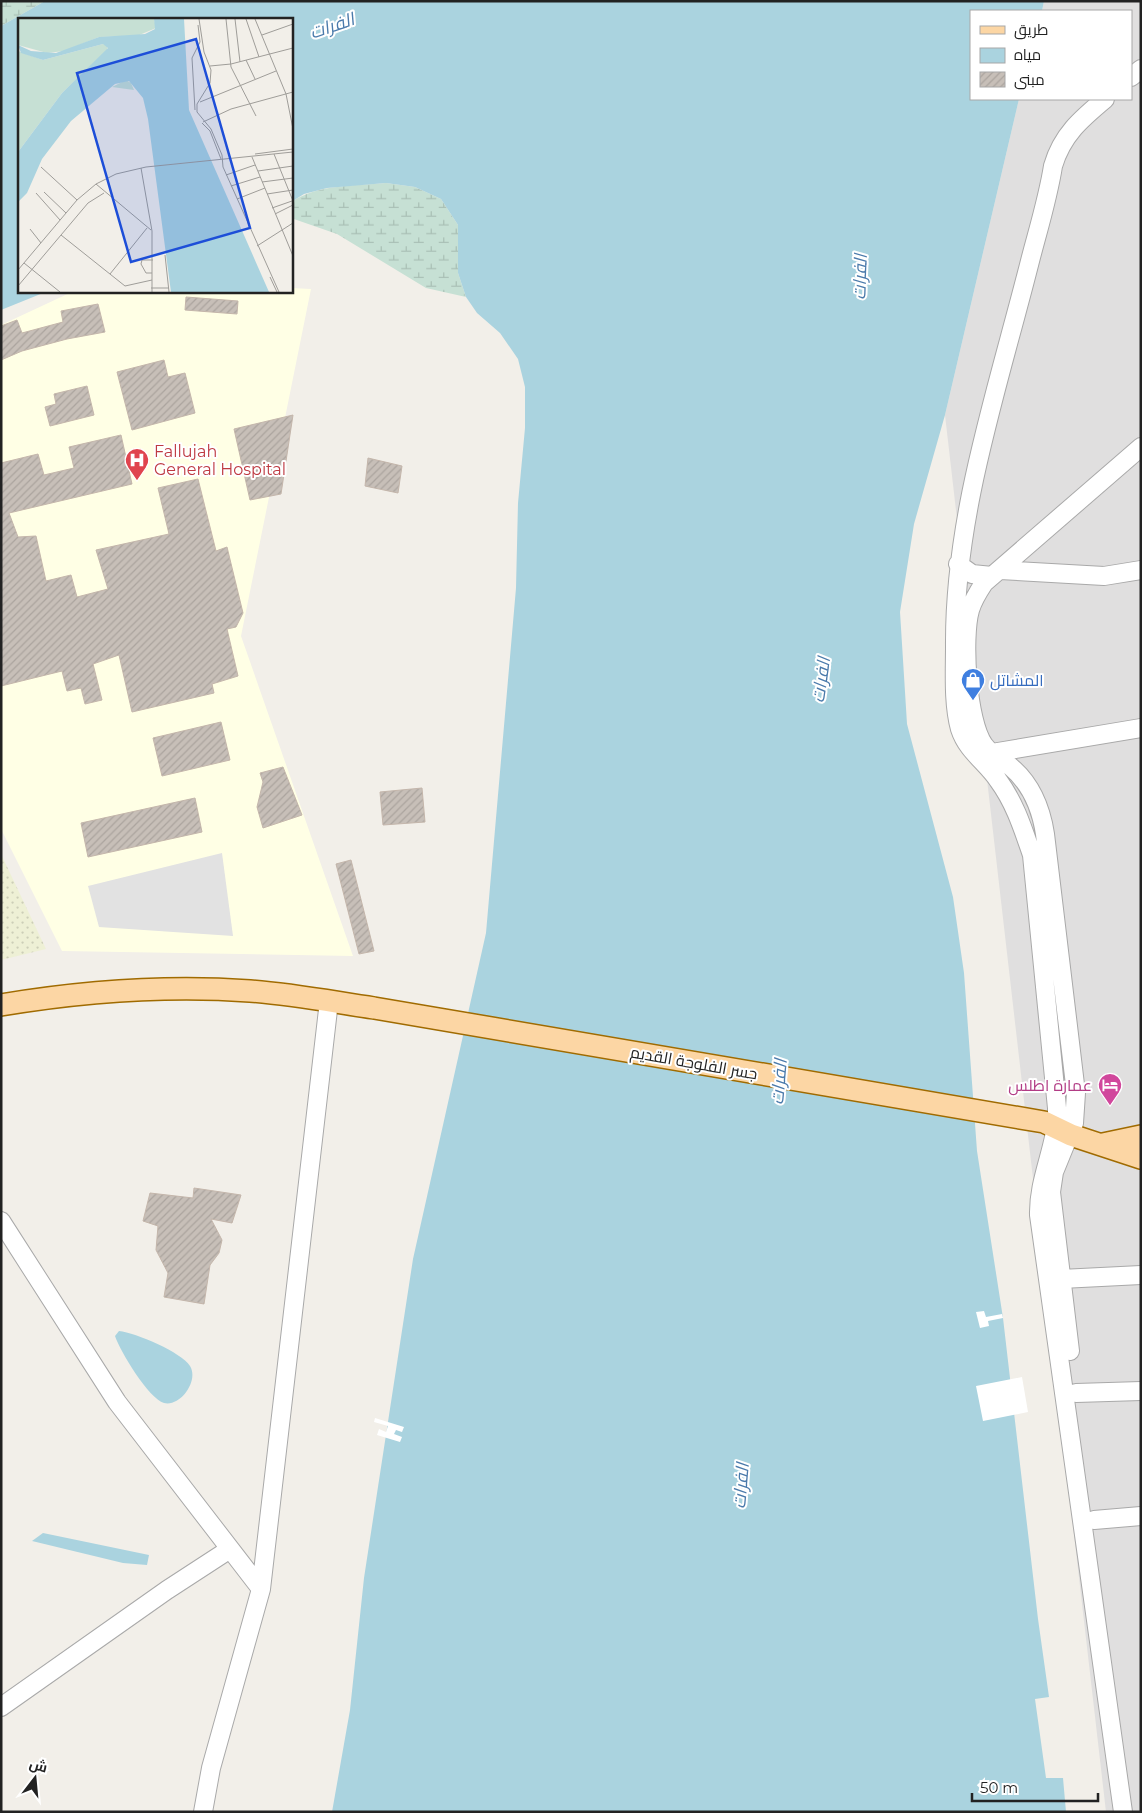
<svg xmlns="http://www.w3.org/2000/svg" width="1142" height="1813" viewBox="0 0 1142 1813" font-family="Montserrat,Cairo,sans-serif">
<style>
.residential{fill:#e0dfdf}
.education{fill:#ffffe5}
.farmland{fill:url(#farmland-dots)}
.wetland{fill:url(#wetland-marsh)}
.parking{fill:#e2e2e2}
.water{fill:#aad3df}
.pier{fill:#fff}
.building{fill:url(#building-hatch);stroke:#c4b6ab}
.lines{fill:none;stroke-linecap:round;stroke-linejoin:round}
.minor-casing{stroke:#a9a9a9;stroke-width:20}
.major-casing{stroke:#a06b00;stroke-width:24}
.minor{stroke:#fff;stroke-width:18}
.major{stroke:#fcd6a4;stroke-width:21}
.labels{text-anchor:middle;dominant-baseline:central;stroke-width:4;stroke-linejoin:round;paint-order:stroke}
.health-label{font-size:16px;fill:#be3a42;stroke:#fff;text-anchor:start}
.shop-label{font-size:16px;fill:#366cbe;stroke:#fff;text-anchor:start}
.street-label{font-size:16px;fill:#222;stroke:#fff}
.hotel-label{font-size:16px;fill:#b23c85;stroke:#fff;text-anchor:end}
.water-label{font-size:18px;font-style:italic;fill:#4a7aab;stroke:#fff}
.inset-road{fill:none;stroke:#9f9d99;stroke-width:1}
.view{fill:#1d4ed8;fill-opacity:0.15;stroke:#1d4ed8;stroke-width:2.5}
.inset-edge{fill:none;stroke:#222;stroke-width:2.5}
</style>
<defs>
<pattern id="farmland-dots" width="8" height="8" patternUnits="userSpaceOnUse" patternTransform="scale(1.25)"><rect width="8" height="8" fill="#eef0d5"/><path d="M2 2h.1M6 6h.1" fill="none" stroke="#ccceb7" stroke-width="1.8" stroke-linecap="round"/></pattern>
<pattern id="wetland-marsh" width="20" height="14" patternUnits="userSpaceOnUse" patternTransform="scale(1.25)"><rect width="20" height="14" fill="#c6e0d4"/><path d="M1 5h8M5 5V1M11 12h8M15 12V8" fill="none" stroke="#aac0b6"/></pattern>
<pattern id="building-hatch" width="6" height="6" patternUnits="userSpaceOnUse" patternTransform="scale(1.25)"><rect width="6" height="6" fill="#c7bfb8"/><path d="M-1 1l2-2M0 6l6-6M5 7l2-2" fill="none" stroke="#aba49e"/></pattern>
</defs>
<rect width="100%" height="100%" fill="#f2efe9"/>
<!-- residential -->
<path class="residential" d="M1044,1H1141V1812H1106L945,415L1019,99H1131V11H1042Z"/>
<!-- education -->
<path class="education" d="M291,288L311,289L241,636L353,956L62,951L1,829V325L74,291H291Z"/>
<!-- farmland -->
<path class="farmland" d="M1,854L46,949L1,960Z"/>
<!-- wetland -->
<path class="wetland" d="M1,1H45L1,26Z
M386,183L415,187L441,199L458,225V273L466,297L426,288L337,234L291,218V202C319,184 354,186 386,183Z"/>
<!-- parking -->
<path class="parking" d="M222,853L233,936L99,927L88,886Z"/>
<!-- water -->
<path class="water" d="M45,1H1044L1042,11H971V99H1019L945,415L914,524L900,612L907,724L953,897L964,973L977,1151L1003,1318L1038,1619L1049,1697L1035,1699L1046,1778H1063L1066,1812H332L350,1710L364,1578L413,1259L486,933L516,588L518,503L525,428V387L518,359L500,333L477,313L466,297L458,273V225L441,199L415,187L386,183L327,188L304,194L291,202V19H19V291H48L1,310V26Z
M119,1331C136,1333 181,1352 190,1366C199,1380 181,1407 164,1403C149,1399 120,1351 115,1336Z
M43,1533L149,1555L147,1565L123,1563L32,1541Z"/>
<!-- pier -->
<path class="pier" d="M984,1311L986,1317L1002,1314L1003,1318L988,1321L989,1326L980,1328L976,1312Z
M1022,1377L1028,1412L983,1421L976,1386Z
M375,1418L404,1427L402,1432L396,1430L394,1434L402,1437L400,1442L377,1435L379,1429L386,1432L388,1426L374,1422Z"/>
<!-- building -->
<path class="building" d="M186,297L238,301L237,314L185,310Z
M98,304L105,332L67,339L22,351L1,360V326L17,320L22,333L63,322L61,311Z
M164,360L168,377L185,373L195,413L132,430L117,372Z
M87,386L94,415L50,426L45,407L56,404L54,394Z
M293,415L281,494L250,500L234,429Z
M121,435L132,484L9,513L18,537L36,536L46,581L71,575L77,597L108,589L96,550L169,534L158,488L198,479L216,551L227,547L243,613L236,627L227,629L238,676L212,684L214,693L132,712L119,655L93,664L102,700L85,704L81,688L67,691L62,671L1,686V463L38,454L44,475L74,468L69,447Z
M368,458L402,466L398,493L365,486Z
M221,722L230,760L162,776L153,738Z
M283,767L302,815L263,828L257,807L263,782L260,773Z
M422,788L425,822L383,825L380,792Z
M195,798L202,832L88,857L81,823Z
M351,860L374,951L359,954L336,864Z
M194,1188L241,1195L232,1223L211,1219L222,1240L219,1253L210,1265L204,1304L164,1297L168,1273L156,1250L158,1226L143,1221L150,1193L193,1198Z"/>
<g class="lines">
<!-- minor casing -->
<g class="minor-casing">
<path id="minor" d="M1131,77L1141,69
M1105,99C1081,119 1062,135 1053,166C1048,198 1038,230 1030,261C998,388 954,515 955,646C955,672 953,704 960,729C967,751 986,762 998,780C1015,803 1023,829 1032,855L1057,1108C1058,1145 1038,1177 1039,1215L1123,1812
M958,564L972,574L992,576
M1000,570L1104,576L1141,570
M986,754L1141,728
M1,1221L117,1402L261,1589
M1061,1279L1141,1275
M1070,1351L1051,1192L1054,1172L1074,1123L1076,1093L1045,834C1041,808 1031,784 1011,767C1002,760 991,755 984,745C967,722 962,638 970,610C973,600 978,592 984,583L1141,447
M1076,1393L1141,1391
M1094,1520L1141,1516
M1,1707L167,1590L230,1549
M203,1812L211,1768L261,1589L329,1001"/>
</g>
<!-- major casing -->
<g class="major-casing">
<path id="major" d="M1,1005C85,991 165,985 250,991C292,994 333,1002 374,1008L1044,1122L1071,1135L1141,1158
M1103,1144L1141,1136"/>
</g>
<!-- minor -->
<use href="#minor" class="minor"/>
<!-- major -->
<use href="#major" class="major"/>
</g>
<!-- icons -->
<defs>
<g id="hospital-pin" transform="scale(1.25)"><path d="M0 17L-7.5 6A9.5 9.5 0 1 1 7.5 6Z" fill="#e0444e" stroke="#fff"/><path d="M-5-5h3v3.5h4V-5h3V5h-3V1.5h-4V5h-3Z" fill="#fff"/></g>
<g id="shop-pin" transform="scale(1.25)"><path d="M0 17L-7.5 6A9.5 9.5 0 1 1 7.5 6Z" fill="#3f7fe0" stroke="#fff"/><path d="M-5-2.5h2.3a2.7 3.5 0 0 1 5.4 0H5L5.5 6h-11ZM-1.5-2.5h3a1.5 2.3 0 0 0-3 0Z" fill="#fff"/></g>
<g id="hotel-pin" transform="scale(1.25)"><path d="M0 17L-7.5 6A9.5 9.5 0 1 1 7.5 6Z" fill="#d1479c" stroke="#fff"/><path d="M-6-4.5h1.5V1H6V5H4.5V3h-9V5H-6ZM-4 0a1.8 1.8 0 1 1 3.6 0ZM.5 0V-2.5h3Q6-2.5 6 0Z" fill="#fff"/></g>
</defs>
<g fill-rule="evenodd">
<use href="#hospital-pin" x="137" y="460"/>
<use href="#shop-pin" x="973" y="680"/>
<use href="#hotel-pin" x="1110" y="1085"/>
</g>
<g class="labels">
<!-- health labels -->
<g class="health-label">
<text x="154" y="451">Fallujah<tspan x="154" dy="18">General Hospital</tspan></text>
</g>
<!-- shop labels -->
<g class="shop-label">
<text x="990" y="680">المشاتل</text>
</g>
<!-- street labels -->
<g class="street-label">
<text transform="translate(694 1063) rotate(10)">جسر الفلوجة القديم</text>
</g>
<!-- hotel labels -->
<g class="hotel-label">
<text x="1092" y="1085">عمارة اطلس</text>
</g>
<!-- water labels -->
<g class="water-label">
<text transform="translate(332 26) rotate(-19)">الفرات</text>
<text transform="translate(860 277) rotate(-88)">الفرات</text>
<text transform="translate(821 680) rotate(-82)">الفرات</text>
<text transform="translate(779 1082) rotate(-85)">الفرات</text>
<text transform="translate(741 1486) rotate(-85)">الفرات</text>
</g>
</g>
<!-- overview -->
<g transform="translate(18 18)">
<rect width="275" height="275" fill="#f2efe9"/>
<path d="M0,1H136L138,10L119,18L81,19L46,33L29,35L0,27ZM85,26L90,27L89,32L44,75L0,134V33L25,42ZM108,62L113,65L116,72L94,69Z" fill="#c6e0d4"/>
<path d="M136,1H166L171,92L251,274H153L130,101L125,80L111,63L97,66L53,103L24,141L9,175L0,184V134L44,75L90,30L85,26L25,42L3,35L0,27L13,33L38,35L81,19L127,16L137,11Z" fill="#aad3df"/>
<path class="inset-road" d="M181,1L186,34L193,52L192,65L179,86V94L193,111L204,137L205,149L261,274M208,1L213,49L238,98M217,1L222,44M228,1L241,39M237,1L268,76L275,111M244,17L275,6M228,42L237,61M192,48L213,46L275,30M182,84L258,53M177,92L174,40L182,24L180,7M185,104L213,91L275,74M184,105L192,113L203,141M237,136L275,131M256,136L275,183M234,139L275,238M23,149L59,182M123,150L134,213V274M240,153L275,148M208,157L237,147M244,164L275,160M78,166L133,212M213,168L242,159M26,174L48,195M18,175L42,202M249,176L275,172M219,181L247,170M254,190L274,183M257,196L275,187M12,211L23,225M43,217L107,268L134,262M239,228L275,205M147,237L151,274M6,245L42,274M0,252L59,182L78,166L98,156L128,149L275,134M134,255H128L123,246L124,242H135M92,256L129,210M252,259L259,274M0,268L70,185L86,175M133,270H151"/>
<path class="view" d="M178,21L232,210L113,244L59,55Z"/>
<rect width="275" height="275" class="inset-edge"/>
</g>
<!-- border -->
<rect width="1142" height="1813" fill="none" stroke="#222222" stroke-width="5"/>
<!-- legend -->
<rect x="970" y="10" width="162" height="90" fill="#ffffff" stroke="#a7a7a7"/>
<rect x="980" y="26" width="25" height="8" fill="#fcd6a4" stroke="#a7a7a7"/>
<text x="1014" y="35" font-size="15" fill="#222222">طريق</text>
<rect x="980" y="48" width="25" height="15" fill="#aad3df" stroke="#a7a7a7"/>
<text x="1014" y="60" font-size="15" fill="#222222">مياه</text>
<rect x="980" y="72" width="25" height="15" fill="url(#building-hatch)" stroke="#a7a7a7"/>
<text x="1014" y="85" font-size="15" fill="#222222">مبنى</text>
<!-- north arrow -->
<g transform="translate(35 1778) rotate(16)" stroke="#ffffff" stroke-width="4" paint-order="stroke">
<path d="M0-4L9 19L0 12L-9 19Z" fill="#222222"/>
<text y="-8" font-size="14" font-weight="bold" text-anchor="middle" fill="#222222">ش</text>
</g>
<!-- scale -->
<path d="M972 1793v8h126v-8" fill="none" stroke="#222222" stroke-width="2.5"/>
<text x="980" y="1793" font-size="15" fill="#222222" stroke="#ffffff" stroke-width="4" paint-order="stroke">50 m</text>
</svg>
